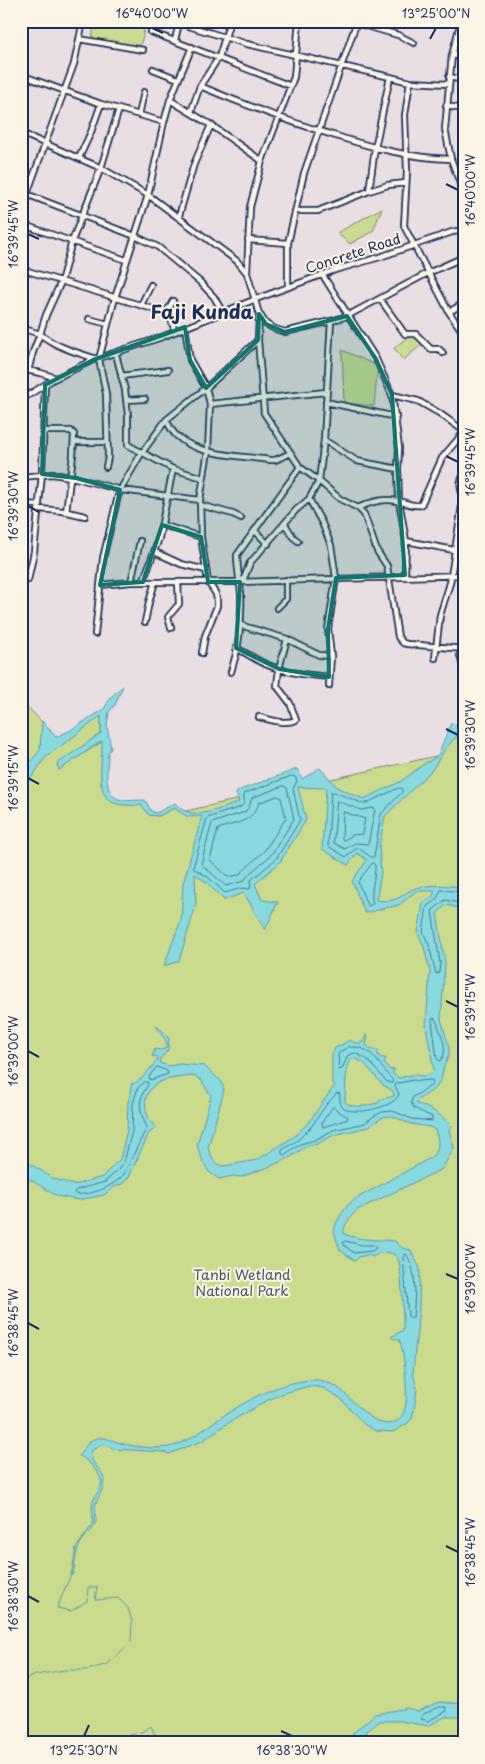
<svg xmlns="http://www.w3.org/2000/svg" width="485" height="1764" viewBox="0 0 485 1764" font-family="'Playpen Sans',sans-serif">
<style>
.green{fill:#cbdb8e;stroke:#738576}
.water{fill:#88dae0;stroke:#5c96ac;fill-rule:evenodd}
.lines{fill:none;stroke-linecap:round;stroke-linejoin:round}
.shore{stroke:#477392;stroke-width:1}
.stream{stroke:#5c96ac;stroke-width:1}
.minor-casing{stroke:#1b2f5e;stroke-width:8}
.minor{stroke:#fcf5e5;stroke-width:4.5}
.marked{fill:#0f766e;fill-opacity:0.2;stroke:#0f766e;stroke-width:4;stroke-linejoin:round}
.ticks{fill:none;stroke:#1b2f5e;stroke-width:2}
.labels{text-anchor:middle;dominant-baseline:central;stroke-width:4;stroke-linejoin:round;paint-order:stroke}
.street-label{font-size:14px;fill:#1b2f5e;stroke:#fcf5e5}
.park-label{font-size:14px;fill:#475a6a;stroke:#fcf5e5}
.district-label{font-size:19px;font-weight:bold;fill:#1b2f5e;stroke:#fcf5e5}
.neatline{fill:none;stroke:#1b2f5e;stroke-width:2}
.ticks-label{font-size:12px;text-anchor:middle;fill:#1b2f5e}
</style>
<rect width="100%" height="100%" fill="#e9dfe2"/>
<filter id="ink" filterUnits="userSpaceOnUse"><feTurbulence type="fractalNoise" baseFrequency=".02" numOctaves="2"/><feDisplacementMap in="SourceGraphic" scale="10" xChannelSelector="R" yChannelSelector="G"/><feConvolveMatrix kernelMatrix="1 2 1 2 8 2 1 2 1" color-interpolation-filters="sRGB"/></filter>
<g filter="url(#ink)">
<!-- green -->
<path class="green" d="M95,21H146L140,48L92,38Z
M382,208L373,231L350,244L337,233Z
M415,331L424,343L403,360L394,348Z
M342,350L378,366L374,406L344,403Z
M21,700L63,744L101,715V733L72,754L77,758L103,741L101,785L120,804L142,805L149,815L159,816L174,808L181,812L441,755L445,748L456,737L464,739V1743H21Z"/>
<!-- water -->
<path class="water" d="M123,686L115,705L109,712L107,726L111,749L108,752C108,768 101,796 122,800C129,801 138,800 145,800L151,811L156,813L175,803C190,823 221,809 239,802L236,793L240,790L297,769L302,779L320,768L338,788L364,799L400,782L424,764L433,759L438,755L451,723L464,725V739L456,737L445,749L432,770L385,816L379,847L381,873L376,900C403,904 401,891 420,887C435,884 449,886 464,887V909L446,905L437,913L445,963L441,1019L449,1047V1055L444,1066L441,1080L436,1088L416,1101L417,1104C429,1106 443,1117 452,1126L449,1130L454,1148L442,1169L357,1210C351,1217 343,1224 344,1234C361,1241 377,1239 395,1241C399,1246 404,1250 410,1249L420,1268L419,1308L413,1374L417,1389L414,1411L412,1418L408,1423L393,1432L376,1431L365,1425L340,1398L323,1388L310,1386L284,1393L266,1401L225,1425L202,1441L169,1454L164,1452L112,1449L108,1446L101,1445L91,1451C89,1466 105,1469 104,1481C104,1489 99,1495 96,1503C93,1510 98,1518 95,1525C91,1532 84,1537 80,1544C76,1552 75,1564 73,1574L71,1576L76,1548L93,1524C94,1518 92,1514 92,1508C93,1489 111,1488 94,1468C89,1462 86,1459 79,1456C83,1450 87,1442 94,1439C103,1435 115,1442 124,1444C138,1447 158,1450 173,1446C197,1438 207,1425 228,1413C253,1397 281,1382 312,1380C321,1379 329,1383 337,1387C352,1397 375,1432 395,1422C403,1418 405,1410 406,1403C407,1387 405,1353 399,1339H394L391,1337L403,1330C403,1318 402,1266 398,1259C393,1250 380,1251 373,1257L368,1255L358,1257L355,1261L340,1250L334,1232L336,1223L342,1213L349,1204L357,1198L432,1157C440,1149 439,1141 435,1130L430,1127L411,1124L392,1116L383,1117L368,1127L334,1135L317,1144L305,1147L291,1157L271,1166L241,1177L233,1176L219,1179L209,1172L203,1162L197,1145L211,1096L201,1080L195,1076C186,1077 164,1078 156,1084C140,1095 144,1116 156,1128L149,1133L129,1177L122,1184L114,1187L104,1195L78,1200L57,1196L31,1180H25L21,1176V1158L54,1179L74,1185L102,1177L120,1159L127,1130L128,1102L132,1089L131,1086L132,1083L134,1084L142,1078L157,1061L158,1057L156,1056L152,1057L155,1049L159,1050L165,1049L167,1046L166,1041L156,1026L163,1031L169,1039L168,1050L159,1060L160,1063L168,1066L180,1064L204,1066L221,1081L224,1090L208,1148L213,1160L217,1164L224,1166L257,1160L295,1136L308,1123L335,1085L332,1083V1053L336,1047C342,1046 344,1042 350,1040C355,1044 359,1044 364,1041L366,1035L368,1037L366,1045L372,1050H378V1055L382,1058H386L384,1063L390,1070L395,1069L392,1073L399,1078C403,1077 409,1075 413,1075C421,1075 427,1079 434,1071L426,1026L430,971L424,947L418,933L423,903L432,897L435,891H416L399,905L365,913L352,881L367,860L357,853L348,865L322,849L326,788L298,787L306,820L280,862L255,884L262,900L278,902L265,930L244,893L224,900L205,881L195,874L196,905L179,961L164,966L181,920L183,884L202,816L188,817L174,808L159,816L149,815L141,805C133,805 122,806 114,803C94,796 103,759 102,741L59,770L57,764L101,733V716L45,758L34,774L21,789V774L40,750L42,721L56,737L69,731L103,710L112,696ZM353,1058L364,1063L383,1085L393,1091L394,1096L380,1100L378,1103C367,1105 354,1110 345,1102C346,1089 344,1067 353,1058Z
M439,1702L464,1704V1717H445L428,1726L400,1721H380L367,1731L360,1743H352L353,1733L375,1714L407,1708L418,1711Z"/>
<g class="lines">
<!-- shore -->
<path class="shore" d="M292,776L295,777L297,781L293,789L300,820L276,859L251,880L250,889L242,888L225,893L208,877L193,868L207,818L241,807L244,803V794Z
M284,786L287,788L294,819L271,855L248,875L244,881L226,886L201,864L212,823L245,812L249,807L252,798Z
M399,788L402,789V792L381,814L374,857H371L358,848L354,850L346,857L328,846L331,792H334L364,804Z
M278,796L281,798L286,818L265,850L239,875L228,877L210,860L218,829C236,822 251,824 259,803Z
M337,801L361,810L372,808L375,809L368,844L355,843L345,849L334,843Z
M344,812L365,819L362,834L353,835L344,840L342,839L343,814Z
M373,863L375,865C376,877 369,892 373,904L369,906L367,905L358,882Z
M464,892L441,890L436,900L427,906L423,932L429,945L436,974L439,973L440,963L432,911L445,900L464,904
M434,1018L436,1020C440,1032 450,1051 440,1061L437,1059L432,1020Z
M348,1047C352,1047 356,1047 360,1048C375,1051 382,1071 393,1080L392,1083H390L386,1081L367,1059L355,1053L348,1055L342,1069L339,1070L338,1054Z
M157,1067L167,1071L168,1074L150,1080L149,1077Z
M414,1080L419,1081L431,1080L433,1081L432,1085L413,1097L411,1102L414,1108L432,1117V1121L412,1119L393,1111L382,1112L374,1116L365,1123L333,1130L315,1140L300,1144L284,1155L282,1154V1150L298,1140L311,1127L326,1105L337,1093L340,1094C340,1098 339,1102 342,1106C351,1118 396,1107 399,1094L395,1086L396,1084Z
M145,1082L148,1083V1085C137,1100 139,1111 147,1127L124,1174C115,1186 91,1196 75,1194L74,1192L76,1190L105,1182L118,1170L124,1162L132,1131L133,1103L138,1088Z
M333,1107L341,1113L347,1116L348,1119L323,1127L322,1123Z
M345,1241L362,1245H374L376,1248L372,1251L354,1253L345,1246L343,1243Z
M406,1254C418,1271 415,1296 413,1317L411,1318L408,1316L403,1257Z
M440,1707H446L447,1711L428,1721L421,1719L422,1715Z"/>
<!-- stream -->
<path class="stream" d="M21,1681L36,1675L64,1670H87L108,1664L131,1642L132,1622L128,1608L118,1598L95,1600L97,1587H88L87,1601L71,1611L57,1608L71,1574
M125,1743L129,1735L140,1733L151,1726L159,1743"/>
<!-- minor casing -->
<g class="minor-casing">
<path id="minor" d="M349,21L398,35L414,43
M461,21L452,55L445,129L451,159L464,194
M179,23L247,44L390,77L410,82L449,84
M151,32L291,86
M79,39L143,50
M175,40L179,23
M452,55L464,57
M153,69L178,79
M21,75L101,104L164,122
M449,77L464,80
M410,82L405,115L407,171L404,226L449,312L464,334
M200,86C245,105 290,122 336,136C374,148 411,158 451,159
M170,100L211,125L262,161
M446,106L464,109
M191,112L200,86L219,57L230,21
M139,115L144,92
M21,133L101,168L148,195L237,261L247,273
M79,158L91,132L101,104
M369,191L388,185L406,183
M21,192L135,236L158,247L200,282L214,297L223,313
M295,211H318L369,191L375,148L390,77
M21,216L27,194L74,64L83,21
M179,216L194,164L211,125
M21,224L126,260
M248,240L288,243
M21,269L163,312L171,319L175,332
M322,274L376,359L392,395L418,401L439,413L464,431
M288,287V243L304,173L356,24
M380,299L405,334H416L431,349H439L443,353
M141,305L151,285
M449,312L464,303
M166,313L173,301
M260,315L266,324L275,329L285,332L331,321L347,316L428,273L464,257
M89,319L108,324
M185,327L190,360L206,388L210,404L208,451L200,500L201,537L208,582L216,594L217,600V606L205,636L202,653
M21,328L40,334L33,352L28,371
M258,340L264,413L300,467L319,481L340,499L358,508L364,514L377,551L387,566L398,637L403,643L407,644L464,649
M116,354L125,390L128,415V445L173,469L159,538L143,582
M97,359C78,353 56,347 40,334L46,315L61,282L72,241L101,168L119,109
M21,369L41,373L56,378
M121,376L168,370
M392,395L399,448L398,469
M21,400L52,380L93,360L162,337L256,299L335,270L380,257L452,232L464,230
M126,400L145,399
M326,402L396,417
M210,404L326,392
M166,420C169,425 172,432 177,436C198,456 243,456 270,460H275L291,453
M45,431H71L74,434L73,455L66,512
M324,440L357,461L398,469L399,501L406,541L405,575
M74,442H107
M106,467L108,457L106,394L99,359L115,298L148,195L164,122L170,100L192,47
M173,469L203,478
M21,477L53,474L76,478L121,490L200,500
M309,499L322,523L331,545L336,578L328,629L331,656L329,686
M21,504L39,505
M200,505L233,514L241,518
M358,508C370,502 384,498 397,501C406,502 413,507 421,505L442,458L464,432
M39,509L63,511L85,516
M285,524L293,537L298,541
M162,525L201,537
M255,531L268,544
M406,541L454,550
M155,552L181,564L206,570
M28,580L34,552L42,474L45,385
M243,581L250,563L296,510L309,499L319,481L324,440L331,321
M131,582L140,541
M100,585L131,582H240L464,575
M277,608L286,599V580
M145,622L149,602L155,582
M240,625L287,639L279,669L277,686L290,703L296,720C284,725 271,720 259,717
M171,628L168,617L179,604L178,582
M95,634L103,558L118,496L123,485L141,454L166,420L206,388L258,340L259,314L247,273L250,207L262,161L294,77L299,21
M287,639L319,655L331,656
M236,648C247,653 257,661 268,665C287,673 308,675 329,677
M435,658L440,615L450,583L463,499C461,488 458,484 464,474
M462,663L460,655L464,635
M231,672C239,648 242,619 241,594C240,581 237,569 237,555L300,467"/>
</g>
<!-- minor -->
<use href="#minor" class="minor"/>
</g>
</g>
<!-- marked area -->
<path class="marked" d="M259,314L266,324L285,332L347,316L376,359L392,395L405,575L336,578L328,629L329,677L279,669L236,648L240,582H208L201,537L162,525L143,582L100,585L120,490L76,478L42,474L45,385L93,360L185,327L190,360L206,388L258,340Z"/>
<!-- ticks -->
<path class="ticks" d="M152,28L163,33M430,39L436,28M446,184L458,190M28,234L39,239M446,456L458,462M28,506L39,512M446,729L458,735M28,778L39,784M446,1001L458,1007M28,1051L39,1057M446,1274L458,1279M28,1323L39,1329M446,1546L458,1552M28,1596L39,1602M281,1731L292,1736M84,1736L89,1725"/>
<g class="labels">
<!-- street labels -->
<g class="street-label">
<text transform="translate(353 253) rotate(-18)">Concrete Road</text>
</g>
<!-- park labels -->
<g class="park-label">
<text x="242" y="1274">Tanbi Wetland<tspan x="242" dy="16">National Park</tspan></text>
</g>
<!-- district labels -->
<g class="district-label">
<text x="202" y="311">Faji Kunda</text>
</g>
</g>
<!-- margin -->
<rect width="485" height="1764" fill="none" stroke="#fcf5e5" stroke-width="55"/>
<rect x="28" y="28" width="430" height="1708" class="neatline"/>
<g class="ticks-label">
<text x="152" y="18">16°40'00"W</text>
<text x="436" y="18">13°25'00"N</text>
<text transform="translate(471 190) rotate(-90)" y="4">16°40'00"W</text>
<text transform="translate(14 234) rotate(-90)" y="4">16°39'45"W</text>
<text transform="translate(471 462) rotate(-90)" y="4">16°39'45"W</text>
<text transform="translate(14 506) rotate(-90)" y="4">16°39'30"W</text>
<text transform="translate(471 735) rotate(-90)" y="4">16°39'30"W</text>
<text transform="translate(14 778) rotate(-90)" y="4">16°39'15"W</text>
<text transform="translate(471 1007) rotate(-90)" y="4">16°39'15"W</text>
<text transform="translate(14 1051) rotate(-90)" y="4">16°39'00"W</text>
<text transform="translate(471 1279) rotate(-90)" y="4">16°39'00"W</text>
<text transform="translate(14 1323) rotate(-90)" y="4">16°38'45"W</text>
<text transform="translate(471 1552) rotate(-90)" y="4">16°38'45"W</text>
<text transform="translate(14 1596) rotate(-90)" y="4">16°38'30"W</text>
<text x="84" y="1755">13°25'30"N</text>
<text x="292" y="1755">16°38'30"W</text>
</g>
</svg>
